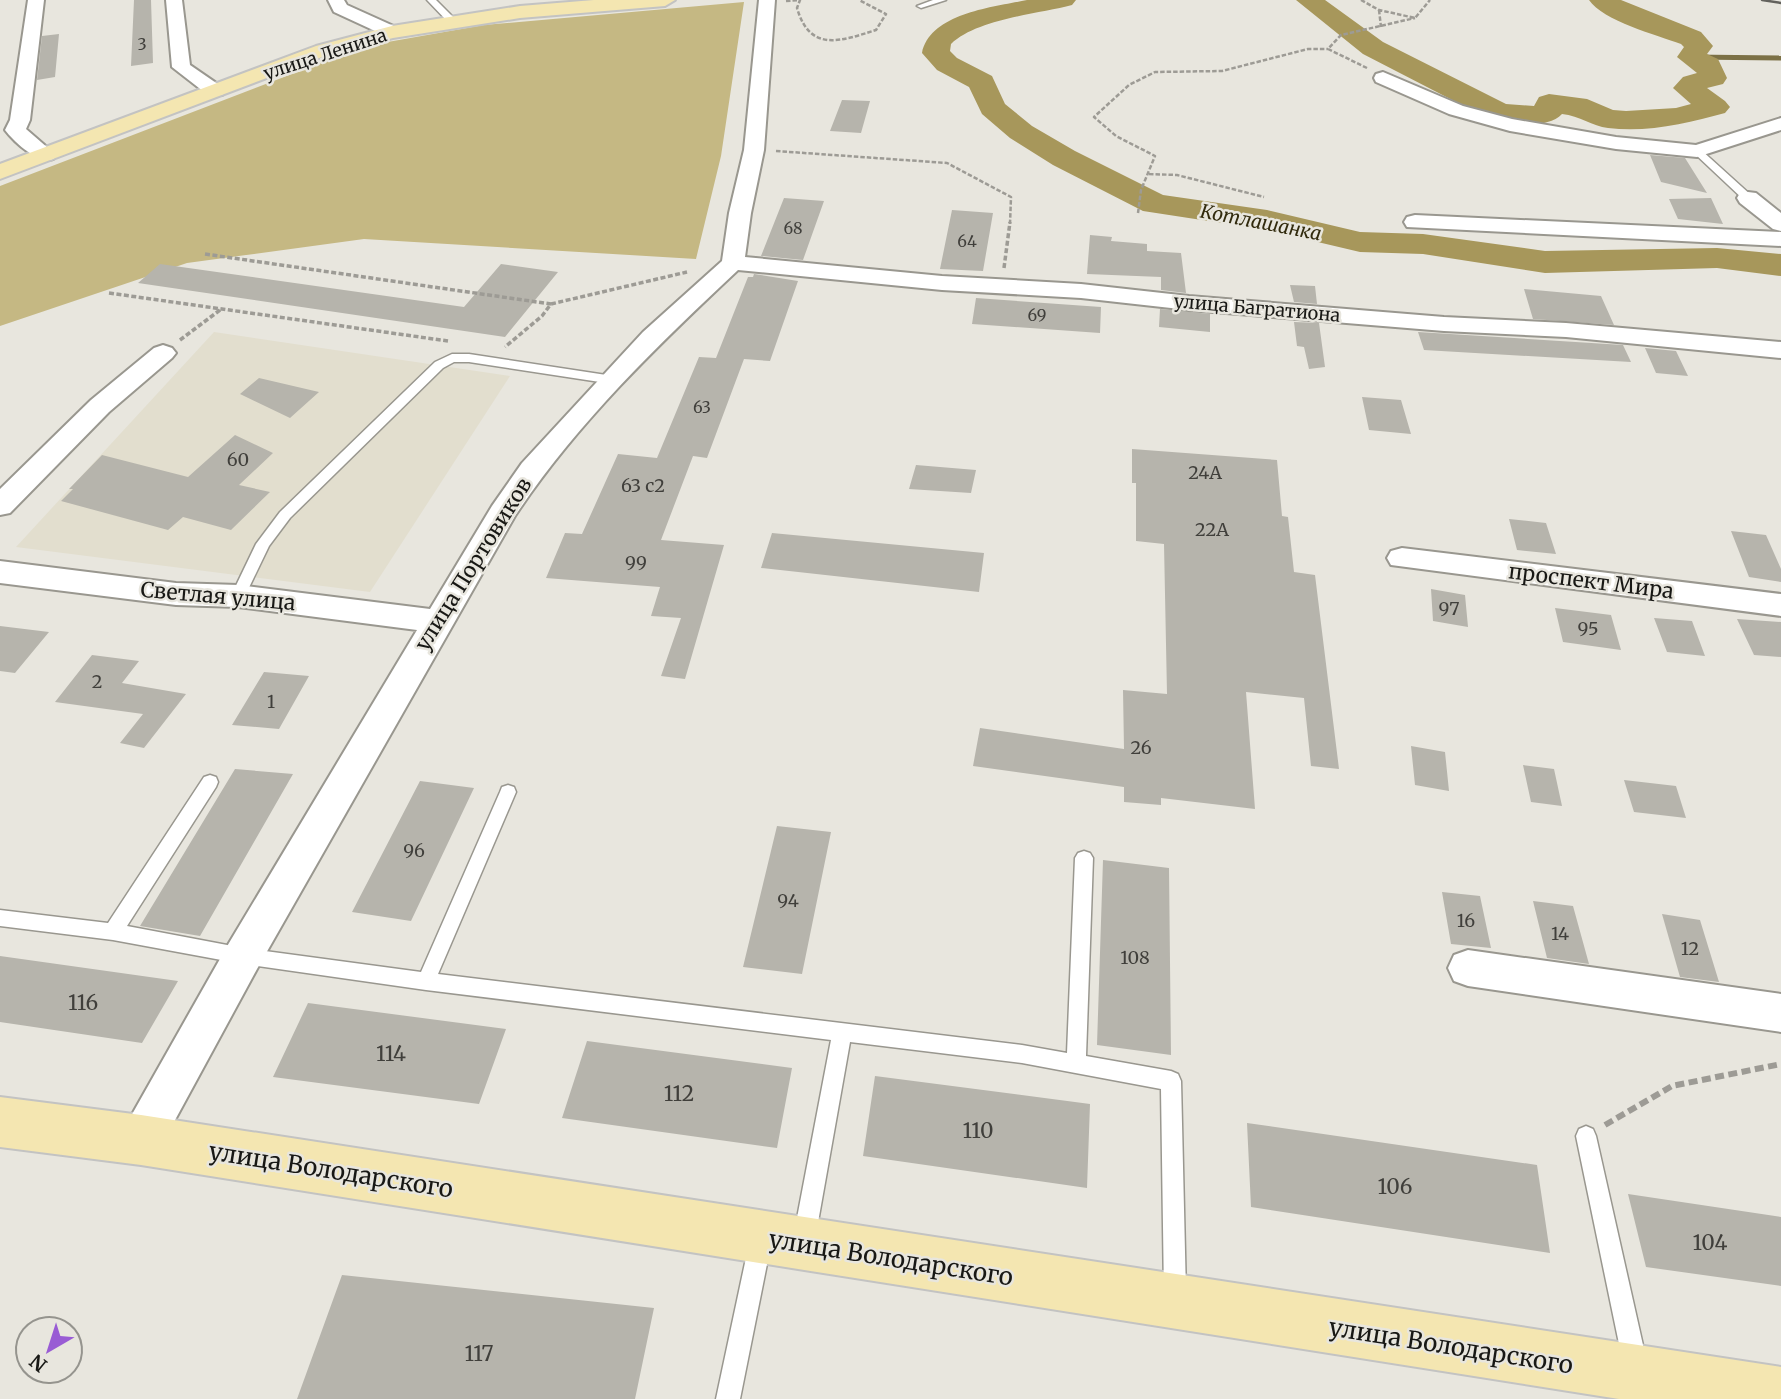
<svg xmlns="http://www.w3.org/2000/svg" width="1781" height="1399" viewBox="0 0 1781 1399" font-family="Merriweather,serif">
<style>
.built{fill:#e2dece}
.green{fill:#c5b883}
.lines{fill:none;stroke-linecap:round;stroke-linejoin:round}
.stream{stroke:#7c7146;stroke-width:5}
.river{fill:#a7975b;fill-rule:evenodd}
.building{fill:#b6b4ac}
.lane-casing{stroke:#99978f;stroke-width:3}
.street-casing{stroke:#99978f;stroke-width:4}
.primary-casing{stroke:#c3c3c2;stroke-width:4}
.path-far2{stroke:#9d9b95;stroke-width:2.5;stroke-dasharray:4.5 2;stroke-linecap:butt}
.path-far1{stroke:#9d9b95;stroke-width:3.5;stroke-dasharray:5 2.5;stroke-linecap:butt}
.path{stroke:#9d9b95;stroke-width:6;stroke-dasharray:9 4.5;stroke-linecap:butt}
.lane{fill:#fff;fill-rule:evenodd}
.street{fill:#fff;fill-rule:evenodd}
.primary{fill:#f4e6b1;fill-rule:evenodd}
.rail{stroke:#63625d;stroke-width:2.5}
.labels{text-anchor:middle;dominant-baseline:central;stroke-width:5;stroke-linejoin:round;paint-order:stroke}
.far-number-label{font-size:16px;fill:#403f3b}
.far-street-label{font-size:18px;fill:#181815;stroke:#e8e6de}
.number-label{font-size:18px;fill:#403f3b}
.far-water-label{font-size:19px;font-style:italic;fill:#322b0e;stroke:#e8e6de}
.street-label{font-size:21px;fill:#181815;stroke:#e8e6de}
.near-number-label{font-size:21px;fill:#403f3b}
.near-street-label{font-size:24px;fill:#181815;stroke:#e8e6de}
</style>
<rect width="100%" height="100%" fill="#e8e6de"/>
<!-- built -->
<path class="built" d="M214,332L510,376L370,592L16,547Z"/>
<!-- green -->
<path class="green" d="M744,2L721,156L696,259L364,239L187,263L0,326V186L365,46L484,25Z"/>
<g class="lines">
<!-- stream -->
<path class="stream" d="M1691,57L1781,58"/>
<!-- river -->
<path class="river" d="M1027,0H1076L1072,5C1038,14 977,19 951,44L950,51L957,58L992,76L1005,104L1032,126L1075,151L1163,195L1267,210L1360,232L1423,234L1545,251L1717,248L1781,254V276L1717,268L1545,273L1423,254L1360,252L1267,230L1143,211L1053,165L1010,138L982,114L969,87L937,70L922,53C930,13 994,7 1027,0Z
M1296,0H1325L1383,42L1506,104L1534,106L1539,97L1549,94L1587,99L1613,110L1626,111L1676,108L1691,104L1673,88L1683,77L1697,73L1677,57L1684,47L1681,44C1657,35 1603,21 1589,0H1621L1701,32L1713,46L1707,54L1718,59L1727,78L1723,84L1707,88L1725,101L1730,107L1725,113C1688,123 1648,133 1608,128C1592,126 1580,116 1562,114C1547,130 1509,124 1489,119L1363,54Z"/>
</g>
<!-- building -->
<path class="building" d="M134,0H151L153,63L131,66Z
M59,34L55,77L37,80L42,36Z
M842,100L870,101L861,133L830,131Z
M1650,155L1685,158L1707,193L1661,182Z
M784,198L824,201L803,260L761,256Z
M1711,198L1723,224L1678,219L1669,199Z
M952,210L993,213L983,271L940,269Z
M1090,235L1112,237L1111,241L1147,244V251L1181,253L1186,293L1161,290V277L1087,274Z
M160,264L464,307L501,264L558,272L505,337L138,283Z
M754,274L798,281L770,361L744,359L707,458L693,456L661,540L724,545L685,679L661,676L681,618L651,616L660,587L546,578L565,533L582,534L618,454L657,458L699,357L716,358L748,277H753Z
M1290,285L1315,286L1317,304L1294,302Z
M1524,289L1601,296L1614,325L1533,319Z
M976,298L1101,307L1100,333L972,324Z
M1160,309L1210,314V332L1159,327Z
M1294,322L1319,323L1325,367L1309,369L1304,347L1297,346Z
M1418,332L1623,345L1631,362L1424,350Z
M1645,348L1676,351L1688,376L1656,373Z
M259,378L319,392L290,418L240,394Z
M1362,397L1401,400L1411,434L1369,430Z
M235,435L273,453L239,485L270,492L231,530L183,517L168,530L61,501L73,489H69L102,455L188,477Z
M1132,449L1277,460L1282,516L1288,517L1294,572L1315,575L1339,769L1311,766L1304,698L1246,692L1255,809L1161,798V805L1124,802V787L973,766L980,728L1124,749L1123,690L1167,694L1164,544L1136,541V483H1132Z
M916,465L976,470L971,493L909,489Z
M1509,519L1546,523L1556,554L1517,550Z
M1731,531L1766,535L1781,569V582L1749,577Z
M772,533L984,553L979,592L761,568Z
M1431,589L1465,595L1468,627L1433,621Z
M1555,608L1611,615L1621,650L1563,642Z
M1654,618L1692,621L1705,656L1667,652Z
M1737,619L1781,622V657L1754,655Z
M0,626L49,632L15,673L0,671Z
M92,655L139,661L122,683L186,694L144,748L120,743L143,714L55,702Z
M264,672L309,676L279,729L232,725Z
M1411,746L1445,752L1449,791L1415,785Z
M1523,765L1554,769L1562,806L1531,802Z
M235,769L293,774L200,936L140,926Z
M1624,780L1676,786L1686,818L1634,812Z
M420,781L474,788L411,921L352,912Z
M777,826L831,832L802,974L743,967Z
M1103,860L1169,868L1171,1055L1097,1045Z
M1442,892L1480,896L1491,948L1451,944Z
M1533,901L1573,906L1589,964L1547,958Z
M1662,914L1700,920L1719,982L1680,977Z
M0,956L178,981L142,1043L0,1022Z
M308,1003L506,1029L479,1104L273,1077Z
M587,1041L792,1068L777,1148L562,1118Z
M875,1076L1090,1104L1087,1188L863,1156Z
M1247,1123L1537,1165L1550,1253L1251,1207Z
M1628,1194L1781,1217V1286L1646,1267Z
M342,1275L654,1308L635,1399H297Z"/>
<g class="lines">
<!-- lane casing -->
<g class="lane-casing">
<path id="lane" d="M427,0H436L455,19V23H449Z
M933,0H946L921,8L917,6Z
M1694,149H1700L1752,196V200H1744L1694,153Z
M452,354H469L613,376L619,380L613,384L469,362H454L443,368L290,518L269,546L243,600H233L231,596L256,544L280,512L435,362Z
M210,775L216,777L218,782L216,787L127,926L243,948L421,972L500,792L502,787L508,785L514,787L516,792L438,974L1022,1045L1067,1053L1075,858L1078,853L1084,851L1090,853L1093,858L1086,1056L1171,1071L1178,1074L1181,1081L1186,1294L1183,1302L1175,1305L1167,1302L1164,1294L1161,1089L1022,1063L850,1042L815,1239L812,1247L804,1250L796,1247L793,1239L831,1040L426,990L243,964L113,940L0,926V910L108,923L204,777Z
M1586,1126L1593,1129L1596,1136L1647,1363L1643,1371L1635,1375L1627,1371L1623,1363L1576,1136L1579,1129Z
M760,1233L768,1236L771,1244L740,1399H716L749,1244L752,1236Z"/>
</g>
<!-- street casing -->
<g class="street-casing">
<path id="street" d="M28,0H44L30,120L26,129L56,155L53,159C37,163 15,143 5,130L10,120Z
M166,0H182L190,65L222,87L224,91L222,95H208L172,67Z
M328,0H344L347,5L398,28L401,32L392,37L386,36L334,12Z
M759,0H775L764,150L751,213L745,257L942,276L1081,284L1189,296L1444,317L1566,323L1781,342V358L1566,337L1444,331L1189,310L1081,298L942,290L738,270C657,346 576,424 515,516L257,969L156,1155L141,1162L126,1155L119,1140L126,1125L229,943L417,630L238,607L176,605L0,583V561L176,583L238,585L430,609L492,506L522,463L643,332L722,261L729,213L744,150Z
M1383,72L1463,106L1512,119L1616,137L1696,145L1781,118V130L1697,157L1616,149L1510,131L1449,114L1376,82L1374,78L1376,74Z
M1748,192L1756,193L1781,213V231L1773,229L1740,203L1737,198L1740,193Z
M1415,215L1781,232V246L1407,227L1404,222L1407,217Z
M163,345L172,348L176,353L172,358L109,412L10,513L0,515V489L91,400L154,348Z
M1402,548L1781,594V616L1391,565L1387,558L1391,551Z
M1468,950L1781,994V1032L1468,986L1454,981L1448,968L1454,955Z"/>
</g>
<!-- primary casing -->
<g class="primary-casing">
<path id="primary" d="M594,0H675L665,6L520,18L393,38L330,54L0,179V164L316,46L392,26L520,6Z
M0,1097L141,1115L1781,1367V1399H1619L141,1165L0,1147Z"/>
</g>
<!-- path-far2 -->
<path class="path-far2" d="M1361,0L1379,10L1415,18L1430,0
M786,1L800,0L797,8C810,53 841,41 876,30L886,14L859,0
M1379,10L1381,27
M1367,68L1328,49L1341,35L1415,18
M776,151L947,163L1011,197L1010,224
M1149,174L1177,175L1264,197
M1138,213L1141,190L1155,156L1116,136L1094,117L1129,85L1155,72L1222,71L1308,49H1328"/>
<!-- path-far1 -->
<path class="path-far1" d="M205,254L551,304L542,316L505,347
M1004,268L1010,222
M109,293L448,341
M551,304L687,272
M180,340L220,310"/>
<!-- path -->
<path class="path" d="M1605,1125L1672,1086L1781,1064"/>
<!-- lane -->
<use href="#lane" class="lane"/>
<!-- street -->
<use href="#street" class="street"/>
<!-- primary -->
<use href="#primary" class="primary"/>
<!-- rail -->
<path class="rail" d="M1762,0L1781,3"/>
</g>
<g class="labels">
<!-- far-number labels -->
<g class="far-number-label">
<text x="142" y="44">3</text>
<text x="793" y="228">68</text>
<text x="967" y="241">64</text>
<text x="1037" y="315">69</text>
<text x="702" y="407">63</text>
</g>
<!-- far-street labels -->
<g class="far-street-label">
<text transform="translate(325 54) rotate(-18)">улица Ленина</text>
<text transform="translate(1257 308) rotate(5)">улица Багратиона</text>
</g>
<!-- number labels -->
<g class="number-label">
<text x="238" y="459">60</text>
<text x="1205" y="472">24А</text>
<text x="643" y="485">63 с2</text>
<text x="1212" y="529">22А</text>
<text x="636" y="562">99</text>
<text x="1449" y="608">97</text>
<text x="1588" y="628">95</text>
<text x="97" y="681">2</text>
<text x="271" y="701">1</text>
<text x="1141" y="747">26</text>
<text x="414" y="850">96</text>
<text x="788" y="900">94</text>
<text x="1466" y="920">16</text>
<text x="1560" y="933">14</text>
<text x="1690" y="948">12</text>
<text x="1135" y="957">108</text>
</g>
<!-- far-water labels -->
<g class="far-water-label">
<text transform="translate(1261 222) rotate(11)">Котлашанка</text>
</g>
<!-- street labels -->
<g class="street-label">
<text transform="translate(473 564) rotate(-58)">улица Портовиков</text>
<text transform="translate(1591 581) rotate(7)">проспект Мира</text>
<text transform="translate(218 596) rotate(5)">Светлая улица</text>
</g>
<!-- near-number labels -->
<g class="near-number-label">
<text x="83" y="1002">116</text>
<text x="391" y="1053">114</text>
<text x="679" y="1093">112</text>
<text x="978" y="1130">110</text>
<text x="1395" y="1186">106</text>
<text x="1710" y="1242">104</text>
<text x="479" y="1353">117</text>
</g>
<!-- near-street labels -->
<g class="near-street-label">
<text transform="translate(331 1170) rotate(9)">улица Володарского</text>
<text transform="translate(891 1258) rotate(9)">улица Володарского</text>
<text transform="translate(1451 1346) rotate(9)">улица Володарского</text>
</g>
</g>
<!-- north arrow -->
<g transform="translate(49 1350) rotate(219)"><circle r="33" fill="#e8e6de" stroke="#95948e" stroke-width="2"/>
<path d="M0-5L12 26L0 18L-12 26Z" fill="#995cd4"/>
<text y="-10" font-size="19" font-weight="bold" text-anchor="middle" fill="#181815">N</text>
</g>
</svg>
